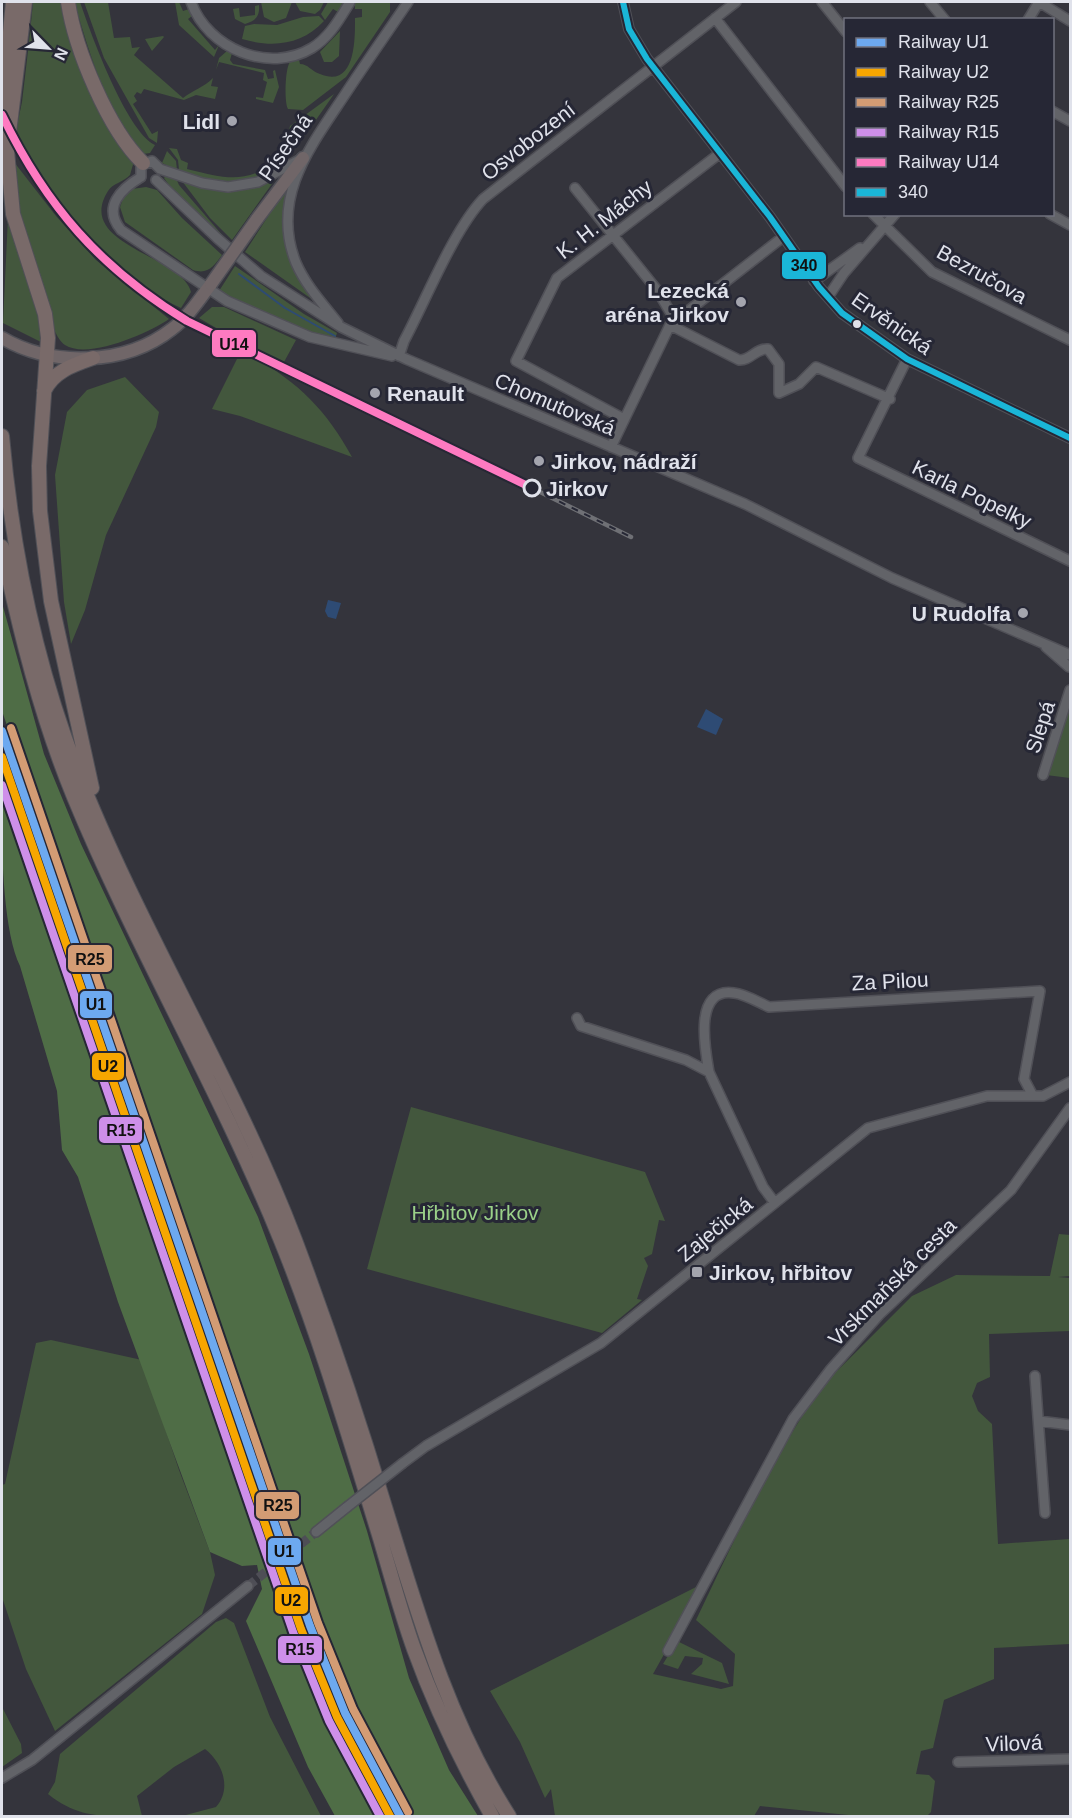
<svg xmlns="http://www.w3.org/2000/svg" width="1072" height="1818" viewBox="0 0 1072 1818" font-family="Arial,sans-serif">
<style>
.green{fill:#43573d}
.forest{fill:#4f6d46}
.water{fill:#2e4b74}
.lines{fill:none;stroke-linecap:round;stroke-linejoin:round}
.stream{stroke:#2e4b74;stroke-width:2}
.minor-tunnel{stroke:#4e4e56;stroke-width:9;stroke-dasharray:9 4.5;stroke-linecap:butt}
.minor-casing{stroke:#505057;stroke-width:12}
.major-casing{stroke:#505057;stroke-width:15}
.highway-casing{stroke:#505057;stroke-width:16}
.minor{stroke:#626368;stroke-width:9}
.major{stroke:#706668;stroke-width:12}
.highway{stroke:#796a69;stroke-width:14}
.rail-casing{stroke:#6f7075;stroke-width:4.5}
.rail{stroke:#262735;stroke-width:2;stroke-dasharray:7;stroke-linecap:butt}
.minor-bridge-casing{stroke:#505057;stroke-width:12;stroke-linecap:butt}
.major-bridge-casing{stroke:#505057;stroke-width:15;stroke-linecap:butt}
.minor-bridge{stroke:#626368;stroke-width:9}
.major-bridge{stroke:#706668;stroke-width:12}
.bus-1-casing{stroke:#262735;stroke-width:10}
.bus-1{stroke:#1ab6d8;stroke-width:6}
.rail-1-casing{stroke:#262735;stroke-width:12}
.rail-2-casing{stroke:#262735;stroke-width:12}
.rail-3-casing{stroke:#262735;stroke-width:12}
.rail-4-casing{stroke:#262735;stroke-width:12}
.rail-5-casing{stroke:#262735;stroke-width:12}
.rail-1{stroke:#6da9f0;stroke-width:8}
.rail-2{stroke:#f7a600;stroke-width:8}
.rail-3{stroke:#d39c74;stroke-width:8}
.rail-4{stroke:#ce8fe9;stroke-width:8}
.rail-5{stroke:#fe7ac1;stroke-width:8}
.poi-dot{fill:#a4a5ae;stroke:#262735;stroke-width:2}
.bus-dot{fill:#e0e2eb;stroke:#262735;stroke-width:2}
.stop-dot{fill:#262735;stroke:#e0e2eb;stroke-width:3}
.labels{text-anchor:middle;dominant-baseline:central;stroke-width:6;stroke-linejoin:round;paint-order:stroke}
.poi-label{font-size:21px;font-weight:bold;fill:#e0e2eb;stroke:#262735;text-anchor:end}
.street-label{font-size:21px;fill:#e0e2eb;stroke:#262735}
.stop-label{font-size:21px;font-weight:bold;fill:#e0e2eb;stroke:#262735;text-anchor:start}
.park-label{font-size:21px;fill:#9ad088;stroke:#262735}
.line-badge{stroke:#262735;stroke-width:2}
.pale-badge-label{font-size:16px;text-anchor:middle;font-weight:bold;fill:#111}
</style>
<rect width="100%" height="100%" fill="#34343c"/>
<!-- green -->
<path class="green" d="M33,2H60L75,48L134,161L130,175C124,182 113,183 108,191C74,245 182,255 191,292L181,308C125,283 36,199 18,139C15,129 20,113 22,102C26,69 30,35 33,2Z
M74,2H80C91,34 126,131 155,145L150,153L143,154C106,114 90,53 74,2Z
M84,2H108L114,38L130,37L132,48L140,47L134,55L183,98C193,90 203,88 213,78L211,86L218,87L215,99L196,95L184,100L144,89L141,94L137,92L134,96L137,101L133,104L152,134L158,131L157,143L149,138L104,58Z
M175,2H179L183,11L189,9L192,16L188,19L215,50L219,45L214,57L179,25Z
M261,2H292L286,18L274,22L264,17Z
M295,2H324L320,10L315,14L300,11Z
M328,2H343L338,12L333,9L325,20L321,14Z
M355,2H390V12L346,77L303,110L288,109C284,103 285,68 290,62L299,60L300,64C308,64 311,71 320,74C356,89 355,38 355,18L362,17V9H355Z
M259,5C260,17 255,21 245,24L235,19L233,9L239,8L240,17L255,15V6Z
M319,16L324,21C302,45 273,48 242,39L245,26L254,24L277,25L303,17Z
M340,31L339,56L332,62H324L320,52Z
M163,36L164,37L152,51L145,39Z
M227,51L232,53L230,60L233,64L265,70L268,79L274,78L273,71L275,70L279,87L273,103L256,99V97L263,98L267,82L263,80L264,73L219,62L216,70L219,58Z
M334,94C291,155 265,207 179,170L178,160L169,148L177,149L181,160L188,163L187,169C228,179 244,184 281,160L290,126Z
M167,151L176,161L177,170L162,163Z
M14,162L56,216L96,260L169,319C149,333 88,360 65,345C60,342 57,335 54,330L18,218Z
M166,175L175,176L179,185L230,244L174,192L164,178Z
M179,177L235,190L274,181L232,240L210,218Z
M146,187L157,190L182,218L222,255C214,266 208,275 193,270L125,222L120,207L124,196L132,189Z
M285,190L288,192C286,240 284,259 313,300L245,252Z
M8,217L40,316L41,342L3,323Z
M235,266L304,314L337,333L335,339L301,330L219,291Z
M212,307H224L296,340L284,362L235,339L199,318Z
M241,351C292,376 325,407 352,457L240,416L212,409Z
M125,377L159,412L156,427L106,535L85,610L71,644L64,602L55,475L67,412L87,390Z
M1070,697V778L1046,775Z
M411,1107L645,1172L665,1221L659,1220L652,1254L644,1258L648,1266L637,1299L642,1300L602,1333L367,1269Z
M1059,1234L1070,1235V1276L1058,1277L1070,1278V1331L989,1334L990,1377L977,1383L972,1396L978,1411L992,1424L998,1544L1070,1539V1644L994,1648V1679L944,1700L933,1748L921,1751L916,1774L929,1775L935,1781L931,1812L927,1816H858L760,1806L754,1816H555L551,1789L545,1798L520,1742L490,1691L704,1583L653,1674L721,1689L733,1686L735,1654L696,1620C737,1534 777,1448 833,1370H838L912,1296L956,1275L1050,1276Z
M51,1340L142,1360L179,1470L210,1552L215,1575L202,1614L55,1731L26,1669L2,1597V1485L5,1484L36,1343Z
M226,1618L234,1623L270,1717L321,1816H182L216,1807C232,1789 223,1763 205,1749L174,1767L137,1796L142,1816C103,1817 78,1818 48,1794L55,1782L60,1754L216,1622Z
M677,1641L722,1663L729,1684L691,1674L702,1664L703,1658L685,1656L678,1669L663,1664Z
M2,1707L21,1744L22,1753L2,1767Z"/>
<!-- forest -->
<path class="forest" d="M2,603L44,754L81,844L258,1217L309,1354L367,1531L409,1678L449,1770L478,1816H406L350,1711L300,1576L2,711Z
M2,769L314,1672L350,1755L384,1816H335L308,1767L246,1621L262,1589L257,1565L242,1566L210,1552L118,1302L78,1177L62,1150L57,1091L20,966C0,925 1,819 2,769Z"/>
<!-- water -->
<path class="water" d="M328,600L341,603L336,619L328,617L325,611Z
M706,709L723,719L716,735L697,727Z"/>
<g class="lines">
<!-- stream -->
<path class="stream" d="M239,274L285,308L335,336"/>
<!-- minor-tunnel -->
<path class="minor-tunnel" d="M248,1586L316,1532"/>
<!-- minor casing -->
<g class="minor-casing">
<path id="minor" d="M191,2C208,49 269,74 312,48C330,37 340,18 350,2
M623,2L629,29L647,59L770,217L819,287L842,313L907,359L1070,438
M822,2L846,32
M930,2L945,20
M1039,2L1070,21
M715,18L846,187
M1028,20L1039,2
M1052,111L1070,121
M141,177C121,189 102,207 121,230L227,301L310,337L392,356
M141,177V165L152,161L160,169L202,183L228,187L258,182L301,159
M156,180L217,238L261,276L341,327L406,359L745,504L892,578L1070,655
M575,188L657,290L675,320
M873,214L932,272L1070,340
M1050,214L1070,225
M814,281L860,248
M828,297L844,273L895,214
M338,323C323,304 306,286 296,263C270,198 310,147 344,96C365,64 387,33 408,2
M670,325L739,360C750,361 756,348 768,349L779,364V393L799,384L816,367L890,399
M399,356L404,341C426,300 453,231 483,199L736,2
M907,359L858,458L1070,561
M624,419L516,361L557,278L719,154
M611,447L670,325L783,237
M1046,647L1069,667
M1043,775L1070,690
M577,1018L581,1026L686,1060L709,1072L763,1187L775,1203
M709,1072C705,1049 693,987 734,993C745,994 758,1002 769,1007L1040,991L1024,1079L1033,1096
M1035,1376L1045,1513
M1039,1421L1070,1425
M403,1463L426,1446L601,1343L868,1128L987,1096H1043L1070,1082
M316,1532L347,1507
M668,1651L793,1419L831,1369L879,1315L1011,1190L1070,1108
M958,1762L1070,1759
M2,1778L32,1760L248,1586"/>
</g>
<!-- major casing -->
<g class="major-casing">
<path id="major" d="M257,219L303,158
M2,338C52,367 125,366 172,329C188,317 199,300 211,284"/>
</g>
<!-- highway casing -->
<g class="highway-casing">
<path id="highway" d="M68,2C75,49 108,129 143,163
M2,112L13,2
M7,151L13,214L45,314L48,338L39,466L40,511L51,601L92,788
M6,157L25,2
M44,391C54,371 73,365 93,358
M2,436C12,548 35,662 76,768C139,930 233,1078 295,1240C328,1328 358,1417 385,1507C418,1614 448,1721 509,1816
M2,547C20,632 41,717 74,797C136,947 219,1088 280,1238C320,1336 349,1437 380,1538C391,1575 401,1613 414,1649C435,1707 462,1763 492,1816"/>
</g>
<!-- minor -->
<use href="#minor" class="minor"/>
<!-- major -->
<use href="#major" class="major"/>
<!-- highway -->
<use href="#highway" class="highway"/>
<!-- rail casing -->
<g class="rail-casing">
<path id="rail" d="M534,489L631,537"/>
</g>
<!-- rail -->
<use href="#rail" class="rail"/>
<!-- minor-bridge casing -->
<g class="minor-bridge-casing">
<path id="minor-bridge" d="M347,1507L403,1463"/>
</g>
<!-- major-bridge casing -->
<g class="major-bridge-casing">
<path id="major-bridge" d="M211,284L257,219"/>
</g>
<!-- minor-bridge -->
<use href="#minor-bridge" class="minor-bridge"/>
<!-- major-bridge -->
<use href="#major-bridge" class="major-bridge"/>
<!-- bus-1 casing -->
<g class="bus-1-casing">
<path id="bus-1" d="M623,2L629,29L647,59L770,217L819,287L842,313L907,359L1070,438"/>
</g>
<!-- bus-1 -->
<use href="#bus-1" class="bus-1"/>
<!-- rail-1 casing -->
<g class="rail-1-casing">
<path id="rail-1" d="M2,731L310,1626L345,1713L400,1816"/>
</g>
<!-- rail-2 casing -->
<g class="rail-2-casing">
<path id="rail-2" d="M2,757L301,1629L337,1717L390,1816"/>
</g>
<!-- rail-3 casing -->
<g class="rail-3-casing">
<path id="rail-3" d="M11,728L318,1623L353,1709L408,1812"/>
</g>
<!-- rail-4 casing -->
<g class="rail-4-casing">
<path id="rail-4" d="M2,785L293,1632L329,1721L380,1816"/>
</g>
<!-- rail-5 casing -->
<g class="rail-5-casing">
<path id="rail-5" d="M2,115C46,206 100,268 187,321L534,489"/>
</g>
<!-- rail-1 -->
<use href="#rail-1" class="rail-1"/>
<!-- rail-2 -->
<use href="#rail-2" class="rail-2"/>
<!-- rail-3 -->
<use href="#rail-3" class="rail-3"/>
<!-- rail-4 -->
<use href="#rail-4" class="rail-4"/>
<!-- rail-5 -->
<use href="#rail-5" class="rail-5"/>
</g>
<!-- markers -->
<g class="poi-dot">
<circle cx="232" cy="121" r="6"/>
<circle cx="741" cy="302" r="6"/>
<circle cx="375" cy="393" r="6"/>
<circle cx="539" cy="461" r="6"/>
<circle cx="1023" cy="613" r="6"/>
<rect x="691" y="1266" width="12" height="12" rx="3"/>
</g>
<circle class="bus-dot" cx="857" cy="324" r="5"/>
<circle class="stop-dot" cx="532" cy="488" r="8"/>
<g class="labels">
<!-- poi labels -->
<g class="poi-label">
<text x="220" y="121">Lidl</text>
<text x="729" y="290">Lezecká<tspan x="729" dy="24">aréna Jirkov</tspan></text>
<text x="387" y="393" text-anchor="start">Renault</text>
<text x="551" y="461" text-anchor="start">Jirkov, nádraží</text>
<text x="1011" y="613">U Rudolfa</text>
<text x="709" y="1272" text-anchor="start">Jirkov, hřbitov</text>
</g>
<!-- street labels -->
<g class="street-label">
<text transform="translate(528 141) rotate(-38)">Osvobození</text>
<text transform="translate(285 147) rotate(-55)">Písečná</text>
<text transform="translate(604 219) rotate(-38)">K. H. Máchy</text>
<text transform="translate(982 274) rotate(29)">Bezručova</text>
<text transform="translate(892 323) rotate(35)">Ervěnická</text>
<text transform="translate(555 404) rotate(23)">Chomutovská</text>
<text transform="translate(972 494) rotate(26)">Karla Popelky</text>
<text transform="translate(1040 727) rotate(-72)">Slepá</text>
<text transform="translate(890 981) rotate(-3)">Za Pilou</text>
<text transform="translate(715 1229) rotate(-39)">Zaječická</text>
<text transform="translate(892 1282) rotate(-45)">Vrskmaňská cesta</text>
<text transform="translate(1014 1743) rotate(-2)">Vilová</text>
</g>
<!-- stop labels -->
<g class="stop-label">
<text x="546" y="488">Jirkov</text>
</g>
<!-- park labels -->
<g class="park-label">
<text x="475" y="1212">Hřbitov Jirkov</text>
</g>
</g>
<g class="line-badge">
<rect x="781" y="251" width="46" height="29" rx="6" fill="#1ab6d8"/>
<rect x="211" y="329" width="46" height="29" rx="6" fill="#fe7ac1"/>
<rect x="67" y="944" width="46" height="29" rx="6" fill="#d39c74"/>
<rect x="79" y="990" width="34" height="29" rx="6" fill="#6da9f0"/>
<rect x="91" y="1052" width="34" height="29" rx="6" fill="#f7a600"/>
<rect x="98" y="1116" width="45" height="28" rx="6" fill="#ce8fe9"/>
<rect x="255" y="1491" width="45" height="29" rx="6" fill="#d39c74"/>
<rect x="267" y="1537" width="35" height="29" rx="6" fill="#6da9f0"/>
<rect x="274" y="1586" width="35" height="29" rx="6" fill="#f7a600"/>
<rect x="277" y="1635" width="46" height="29" rx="6" fill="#ce8fe9"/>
</g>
<g class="pale-badge-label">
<text x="804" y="271">340</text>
<text x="234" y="350">U14</text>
<text x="90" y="965">R25</text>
<text x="96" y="1010">U1</text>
<text x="108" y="1072">U2</text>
<text x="121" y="1136">R15</text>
<text x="278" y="1511">R25</text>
<text x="284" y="1557">U1</text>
<text x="291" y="1606">U2</text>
<text x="300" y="1655">R15</text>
</g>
<!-- border -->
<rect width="1072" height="1818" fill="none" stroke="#e0e2eb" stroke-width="6"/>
<!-- legend -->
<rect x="844" y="18" width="210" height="198" fill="#262735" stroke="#70727e" stroke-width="1.5"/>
<rect x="856" y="38" width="30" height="9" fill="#6da9f0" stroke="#70727e" stroke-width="1.5"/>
<text x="898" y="48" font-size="18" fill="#e0e2eb">Railway U1</text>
<rect x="856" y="68" width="30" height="9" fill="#f7a600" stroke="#70727e" stroke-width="1.5"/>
<text x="898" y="78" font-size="18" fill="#e0e2eb">Railway U2</text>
<rect x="856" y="98" width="30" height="9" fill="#d39c74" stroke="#70727e" stroke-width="1.5"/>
<text x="898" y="108" font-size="18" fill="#e0e2eb">Railway R25</text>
<rect x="856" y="128" width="30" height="9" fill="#ce8fe9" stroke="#70727e" stroke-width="1.5"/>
<text x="898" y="138" font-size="18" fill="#e0e2eb">Railway R15</text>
<rect x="856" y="158" width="30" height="9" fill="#fe7ac1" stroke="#70727e" stroke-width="1.5"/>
<text x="898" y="168" font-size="18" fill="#e0e2eb">Railway U14</text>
<rect x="856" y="188" width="30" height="9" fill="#1ab6d8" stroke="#70727e" stroke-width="1.5"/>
<text x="898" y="198" font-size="18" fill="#e0e2eb">340</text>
<!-- north arrow -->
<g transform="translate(48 48) rotate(115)" stroke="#262735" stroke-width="4.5" paint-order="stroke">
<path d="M0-4.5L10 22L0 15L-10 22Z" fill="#e0e2eb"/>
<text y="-9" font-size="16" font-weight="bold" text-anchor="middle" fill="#e0e2eb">N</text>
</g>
</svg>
